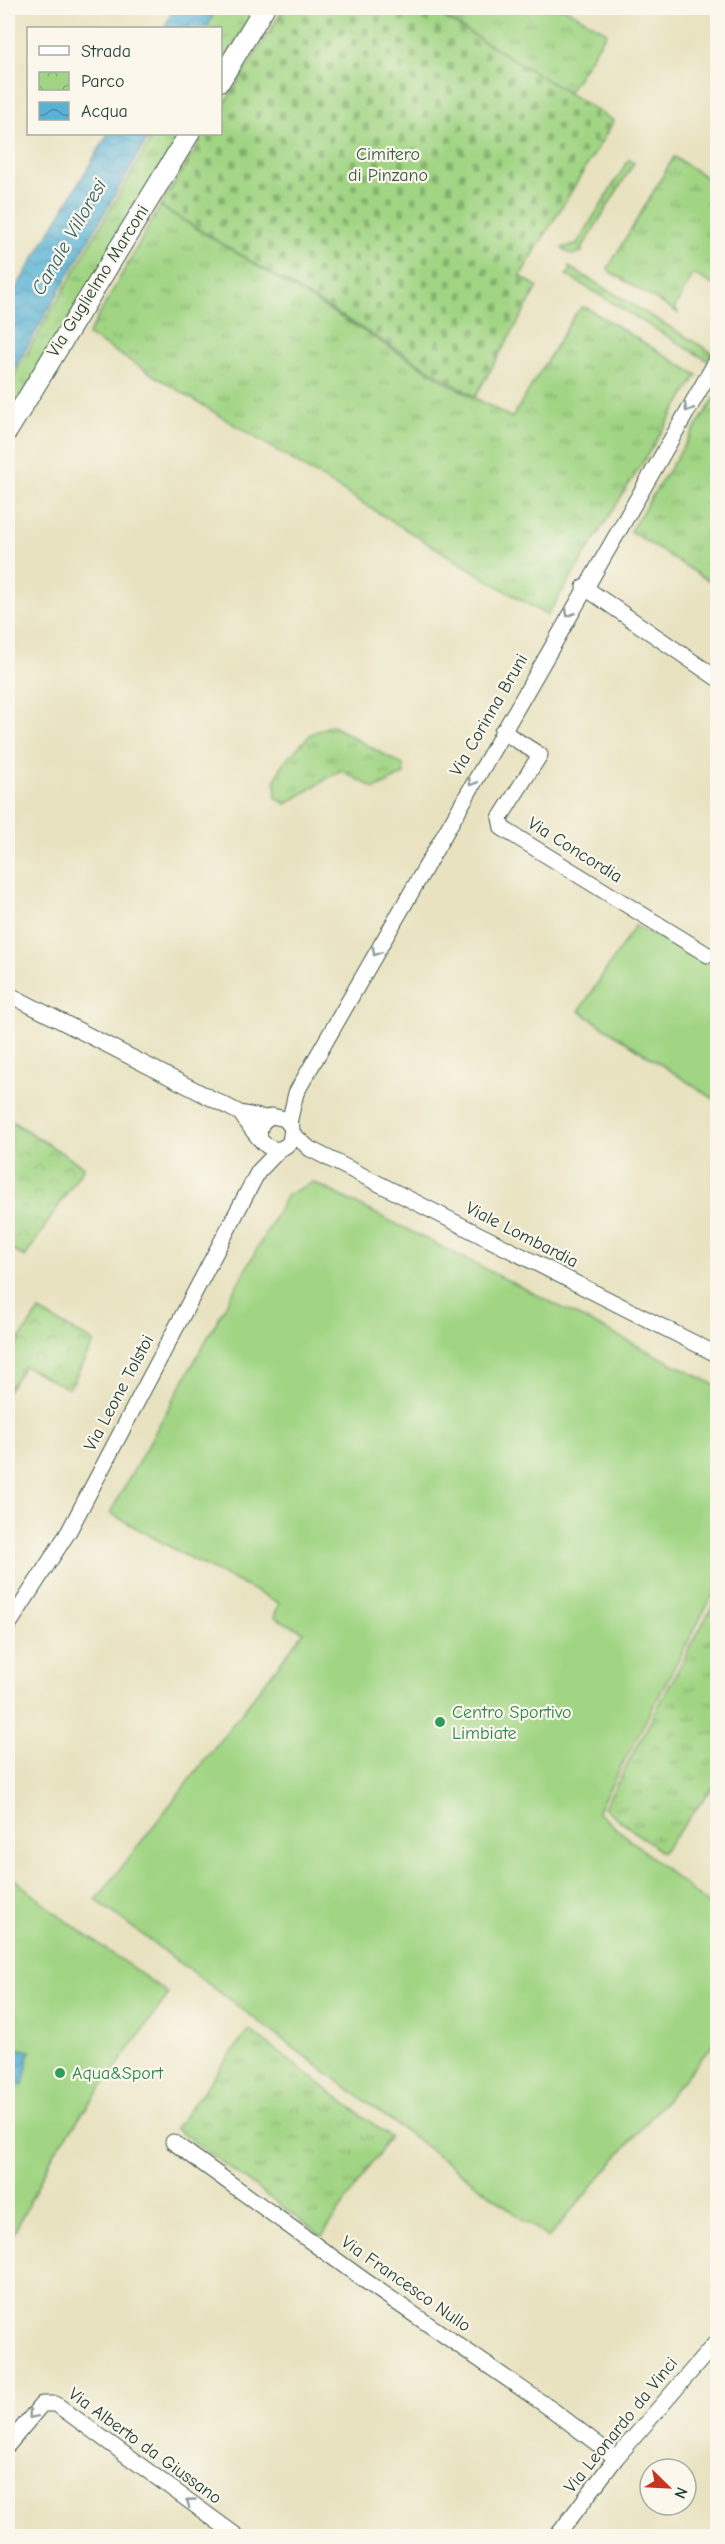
<svg xmlns="http://www.w3.org/2000/svg" width="725" height="2544" viewBox="0 0 725 2544" font-family="'Comic Neue',sans-serif">
<style>
.grass{fill:url(#grass-tufts);stroke:#60895c;stroke-width:1.5}
.cemetery{fill:url(#cemetery-stones);stroke:#60895c;stroke-width:1.5}
.park{fill:url(#park-crowns);stroke:#60895c;stroke-width:1.5}
.garden{fill:#a1d584;stroke:#60895c;stroke-width:1.5}
.water{fill:url(#water-waves);stroke:#3c7885;stroke-width:1.5}
.lines{fill:none;stroke-linecap:round;stroke-linejoin:round}
.minor-casing{stroke:#3d5649;stroke-width:17}
.tertiary-casing{stroke:#3d5649;stroke-width:22}
.minor{stroke:#fff;stroke-width:15}
.tertiary{stroke:#fff;stroke-width:20}
.oneway{stroke:#8f9e9a}
.leisure-dot{fill:#2e9e5b;stroke:#fbf7ec;stroke-width:2}
.labels{text-anchor:middle;dominant-baseline:central;stroke-width:4.5;stroke-linejoin:round;paint-order:stroke}
.park-label{font-size:18px;fill:#395b44;stroke:#fbf7ec}
.street-label{font-size:18px;fill:#1f3d34;stroke:#fbf7ec}
.leisure-label{font-size:18px;fill:#27864d;stroke:#fbf7ec;text-anchor:start}
.water-label{font-size:20px;font-style:italic;fill:#306065;stroke:#fbf7ec}
</style>
<defs>
<pattern id="grass-tufts" width="24" height="20" patternUnits="userSpaceOnUse" patternTransform="scale(1.5)"><rect width="24" height="20" fill="#a1d584"/><path d="M3 7l-1-3M5 7V3M7 7l1-3M15 17l-1-3M17 17v-4M19 17l1-3" fill="none" stroke="#83ae6d"/></pattern>
<pattern id="cemetery-stones" width="16" height="16" patternUnits="userSpaceOnUse" patternTransform="scale(1.5)"><rect width="16" height="16" fill="#a1d584"/><path d="M2 7V4a2 2 0 0 1 4 0v3zM10 15v-3a2 2 0 0 1 4 0v3z" fill="#83ae6d"/></pattern>
<pattern id="park-crowns" width="20" height="18" patternUnits="userSpaceOnUse" patternTransform="scale(1.5)"><rect width="20" height="18" fill="#a1d584"/><path d="M2 6a3 3 0 1 1 6 0M12 15a3 3 0 1 1 6 0" fill="none" stroke="#83ae6d"/></pattern>
<pattern id="water-waves" width="16" height="10" patternUnits="userSpaceOnUse" patternTransform="scale(1.5)"><rect width="16" height="10" fill="#59b2d6"/><path d="M0 5q4-4 8 0t8 0" fill="none" stroke="#4992ae"/></pattern>
</defs>
<rect width="100%" height="100%" fill="#fbf7ec"/>
<filter id="ink" filterUnits="userSpaceOnUse"><feTurbulence type="fractalNoise" baseFrequency=".0167" numOctaves="2"/><feDisplacementMap in="SourceGraphic" scale="12" xChannelSelector="R" yChannelSelector="G"/><feConvolveMatrix kernelMatrix="1 2 1 2 8 2 1 2 1" color-interpolation-filters="sRGB"/></filter>
<filter id="wash" filterUnits="userSpaceOnUse"><feTurbulence type="fractalNoise" baseFrequency=".008" numOctaves="4" result="noise"/><feDisplacementMap in="SourceGraphic" scale="24" xChannelSelector="R" yChannelSelector="G"/><feGaussianBlur stdDeviation="1.35" result="paint"/><feColorMatrix in="noise" values="0 0 0 0 0 0 0 0 0 0 0 0 0 0 0 0 0 1.4 0 .05"/><feComposite in="paint" operator="in"/></filter>
<g filter="url(#wash)">
<rect width="100%" height="100%" fill="#e8e2c0"/>
<!-- grass -->
<path class="grass" d="M216,8H255L221,68L220,28H207Z
M429,8H564L607,32L568,93Z
M154,134H181L8,425V386Z
M674,157L718,185L717,287L694,274L675,307L678,313L610,272L608,268Z
M629,159L634,163L582,248V252L572,255L562,248L577,244Z
M160,206L451,385L512,418L574,316L582,307L587,308L697,375L547,616L88,335Z
M569,267L713,353L708,361L566,275L570,272Z
M717,394L718,586H717L630,531Z
M331,725L403,765L404,774L375,789L341,770L286,804L276,798L275,781L283,763L311,734Z
M717,1597V1782L662,1853L604,1808Z
M249,2030L390,2137L322,2236L175,2128Z"/>
<!-- cemetery -->
<path class="cemetery" d="M284,8H429L614,121L520,276L538,287L475,397L160,206L205,134H220L221,109Z"/>
<!-- park -->
<path class="park" d="M10,1120L84,1167L25,1257L8,1248V1123Z
M39,1311L94,1342L69,1389L24,1366L8,1391V1356Z"/>
<!-- garden -->
<path class="garden" d="M635,926L717,967V1101L579,1011Z
M313,1182L717,1386V1587L597,1812L717,1912V2040L548,2238L96,1900L304,1632L274,1617L279,1603L186,1556L110,1513L287,1195Z
M8,1874L62,1918L169,1994L54,2153L8,2245Z"/>
<!-- water -->
<path class="water" d="M174,8H216L207,28H164Z
M108,134H150L8,380V302Z
M8,2046L30,2051L23,2085L8,2081Z"/>
</g>
<g filter="url(#ink)">
<g class="lines">
<!-- minor casing -->
<g class="minor-casing">
<path id="minor" d="M584,587L718,679
M502,731L540,755L500,818L502,828L708,955
M8,994L240,1113L267,1118
M240,1113C252,1127 269,1165 290,1142L292,1128L285,1119L272,1116C262,1120 258,1127 260,1138
M289,1123L296,1093L718,358
M293,1134L310,1149L718,1355
M8,1626L69,1531L258,1172L280,1149
M173,2142L364,2280L554,2411L616,2458
M8,2445L42,2404H56L237,2536
M557,2536L616,2458L718,2340"/>
</g>
<!-- tertiary casing -->
<g class="tertiary-casing">
<path id="tertiary" d="M220,81L264,8
M8,430L189,134"/>
</g>
<!-- minor -->
<use href="#minor" class="minor"/>
<!-- tertiary -->
<use href="#tertiary" class="tertiary"/>
</g>
<!-- one-way arrows -->
<defs><path id="oneway-chevron" d="M-2-3.5L2.5 0L-2 3.5" fill="none" stroke-width="1.6" stroke-linecap="round" stroke-linejoin="round" transform="scale(1.5)"/></defs>
<g class="oneway">
<use href="#oneway-chevron" transform="translate(688 408) rotate(120)"/>
<use href="#oneway-chevron" transform="translate(569 613) rotate(120)"/>
<use href="#oneway-chevron" transform="translate(472 782) rotate(120)"/>
<use href="#oneway-chevron" transform="translate(376 952) rotate(120)"/>
<use href="#oneway-chevron" transform="translate(32 2415) rotate(131)"/>
<use href="#oneway-chevron" transform="translate(190 2502) rotate(-144)"/>
</g>
</g>
<!-- markers -->
<g class="leisure-dot">
<circle cx="440" cy="1722" r="6"/>
<circle cx="60" cy="2073" r="6"/>
</g>
<g class="labels">
<!-- park labels -->
<g class="park-label">
<text x="388" y="154">Cimitero<tspan x="388" dy="21">di Pinzano</tspan></text>
</g>
<!-- street labels -->
<g class="street-label">
<text transform="translate(98 281) rotate(-58)">Via Guglielmo Marconi</text>
<text transform="translate(489 715) rotate(-60)">Via Corinna Bruni</text>
<text transform="translate(575 850) rotate(32)">Via Concordia</text>
<text transform="translate(522 1235) rotate(27)">Viale Lombardia</text>
<text transform="translate(119 1393) rotate(-62)">Via Leone Tolstoi</text>
<text transform="translate(406 2284) rotate(35)">Via Francesco Nullo</text>
<text transform="translate(621 2425) rotate(-51)">Via Leonardo da Vinci</text>
<text transform="translate(145 2446) rotate(36)">Via Alberto da Giussano</text>
</g>
<!-- leisure labels -->
<g class="leisure-label">
<text x="452" y="1712">Centro Sportivo<tspan x="452" dy="21">Limbiate</tspan></text>
<text x="72" y="2073">Aqua&amp;Sport</text>
</g>
<!-- water labels -->
<g class="water-label">
<text transform="translate(69 237) rotate(-60)">Canale Villoresi</text>
</g>
</g>
<!-- margin -->
<rect width="725" height="2544" fill="none" stroke="#fbf7ec" stroke-width="30"/>
<!-- legend -->
<rect x="27" y="27" width="195" height="108" fill="#fbf7ec" stroke="#a3ada2" stroke-width="1.5"/>
<rect x="39" y="46" width="30" height="9" fill="#ffffff" stroke="#a3ada2" stroke-width="1.5"/>
<text x="81" y="57" font-size="18" fill="#1f3d34">Strada</text>
<rect x="39" y="72" width="30" height="18" fill="url(#park-crowns)" stroke="#a3ada2" stroke-width="1.5"/>
<text x="81" y="87" font-size="18" fill="#1f3d34">Parco</text>
<rect x="39" y="102" width="30" height="18" fill="url(#water-waves)" stroke="#a3ada2" stroke-width="1.5"/>
<text x="81" y="117" font-size="18" fill="#1f3d34">Acqua</text>
<!-- north arrow -->
<g transform="translate(668 2487) rotate(114)"><circle r="28" fill="#fbf7ec" stroke="#a3ada2" stroke-width="1.5"/>
<path d="M0-4.5L10 22L0 15L-10 22Z" fill="#c8321e"/>
<text y="-9" font-size="16" font-weight="bold" text-anchor="middle" fill="#1f3d34">N</text>
</g>
</svg>
